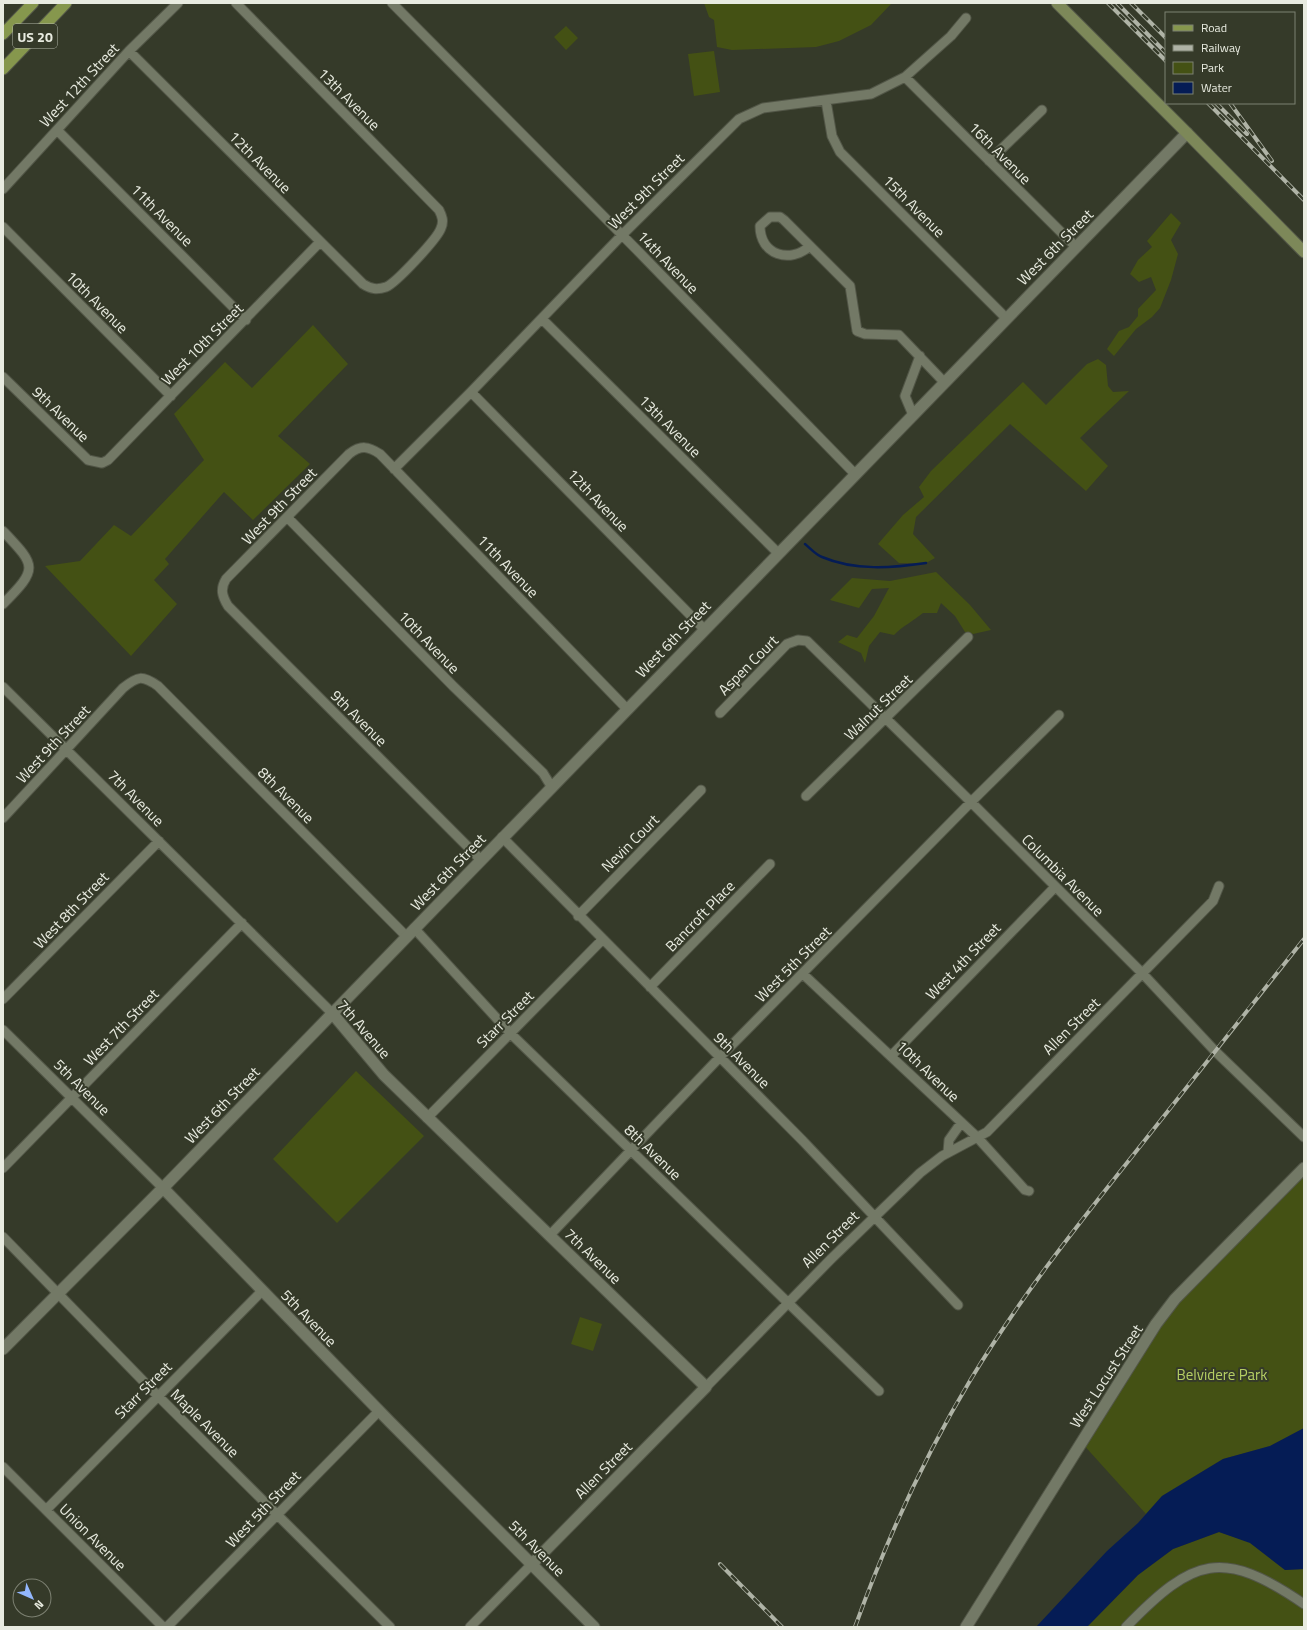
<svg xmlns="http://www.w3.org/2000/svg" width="1307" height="1630" viewBox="0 0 1307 1630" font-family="'Titillium Web',sans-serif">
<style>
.green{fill:#445114}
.water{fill:#051c55}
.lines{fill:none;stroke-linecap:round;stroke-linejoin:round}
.stream{stroke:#051c55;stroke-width:2.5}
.minor-casing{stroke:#525647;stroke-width:11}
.tertiary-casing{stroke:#525647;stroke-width:13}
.secondary-casing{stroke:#525647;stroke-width:13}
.primary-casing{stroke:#525647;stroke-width:13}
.minor{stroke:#737966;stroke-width:9}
.tertiary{stroke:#737966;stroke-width:11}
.secondary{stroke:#7d8859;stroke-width:11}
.primary{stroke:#86974d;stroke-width:11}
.rail-casing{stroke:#afb3a6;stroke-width:4}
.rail{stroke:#353a29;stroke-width:2.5;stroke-dasharray:8;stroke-linecap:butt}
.labels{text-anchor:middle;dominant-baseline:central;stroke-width:4;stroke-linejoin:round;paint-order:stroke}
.shield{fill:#353a29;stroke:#b2b6a9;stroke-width:1}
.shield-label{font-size:14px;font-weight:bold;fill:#e8ebe0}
.street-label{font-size:15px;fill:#e8ebe0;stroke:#353a29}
.park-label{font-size:15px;fill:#b5ce63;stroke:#353a29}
</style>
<rect width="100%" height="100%" fill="#353a29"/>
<!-- green -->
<path class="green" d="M704,3H892L871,25L839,41L816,47L732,50L717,47L714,20L709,17Z
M566,26L578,38L566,50L554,37Z
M714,51L720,92L694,96L688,54Z
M1171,213L1181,223L1171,240L1178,254L1171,280L1160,308L1152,317L1136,329L1114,356L1107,349L1119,331L1129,327L1138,316V309L1156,290L1151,277L1139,282L1130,274L1138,260L1152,247L1147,241Z
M313,325L348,364L278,436L310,464L253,520L224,492L165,559L169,564L154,580L177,604L131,656L45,566L80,561L114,525L131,536L204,460L174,414L225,362L252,388Z
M1098,359L1106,365L1108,386L1113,392L1129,391L1080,438L1108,466L1086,491L1010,424L916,517L913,534L935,558L926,563H899L878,544L903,515L924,497L919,487L931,471L1023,382L1046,405L1087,364Z
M936,572L970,605L991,630L973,634L965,632L955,616L941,603L937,613H923C912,622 904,625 894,635L880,632L869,646L865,663L861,653L838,642L847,635L857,638L874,616L889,588L872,589L859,608L830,600L852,578L890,581Z
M356,1071L424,1136L337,1223L273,1159Z
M1304,1168V1428L1270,1446L1223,1459L1162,1496L1146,1514L1081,1442L1156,1324Z
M580,1317L602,1324L593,1351L571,1344Z
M1219,1532L1250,1542L1285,1570L1304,1569V1627H1087L1138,1575L1173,1549Z"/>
<!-- water -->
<path class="water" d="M1304,1428V1569L1285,1570L1250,1543L1219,1532L1173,1549L1138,1575L1087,1627H1036L1107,1551L1138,1523L1162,1496L1223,1459L1270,1446Z"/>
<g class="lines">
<!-- stream -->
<path class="stream" d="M805,544C810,548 816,555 822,557C855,571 892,568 926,563"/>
<!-- minor casing -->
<g class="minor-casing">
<path id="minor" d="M392,3L637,250L855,474
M129,51L363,284C371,289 377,290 386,287C396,283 438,238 441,228C444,221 442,216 439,210L236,3
M905,77L1076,247
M826,101L832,136L840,152L1006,318
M57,130L246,320
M989,161L1042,110
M3,189L129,51L178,3
M3,227L171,396
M810,246C790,264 760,255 760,226L770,217H780L784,220L850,286L857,331L865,334L899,335L944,382
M542,319L778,553
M3,377L88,460L102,463L108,460L320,242
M471,392L704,629
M913,415L905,396L920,356
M394,469L471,392L622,235L739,119L763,108L871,94L905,77L951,36L966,18
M287,517L453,686L543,773L551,786
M3,531C36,566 39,568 3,604
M3,687L332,1013
M720,713L787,644L798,640L807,641L971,802L1143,974L1215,1051L1304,1137
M806,796L968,637
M3,818L123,688C138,676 142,675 158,686L406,936
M502,837L803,1141L958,1305
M481,860L228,606C222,596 220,589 226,579L349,454C361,445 368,446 380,454L627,709
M578,916L701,790
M414,928L511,1034L879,1391
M803,974L977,1137L1025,1190L1029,1191
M650,987L770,864
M3,999L159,841
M3,1030L163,1188
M892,1055L1055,887
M427,1118L602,940
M948,1152L949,1140L961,1123
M3,1168L242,923
M550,1235L720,1057L971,802L1059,715
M3,1237L151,1389L390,1627
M706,1387L831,1259L920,1173L942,1156L987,1132L1213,901L1219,886
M3,1467L163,1627
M46,1510L262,1291
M167,1627L379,1411
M470,1627L532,1564
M1126,1627C1194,1557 1222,1548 1304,1604"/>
</g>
<!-- tertiary casing -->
<g class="tertiary-casing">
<path id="tertiary" d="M332,1013L384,1075L706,1387L532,1564
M163,1188L390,1422L594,1627
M3,1349L163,1188L1187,133
M966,1627L1090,1429L1156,1324L1175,1299L1304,1168"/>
</g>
<!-- secondary casing -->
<g class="secondary-casing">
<path id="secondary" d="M1057,3L1187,133L1304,252"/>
</g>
<!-- primary casing -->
<g class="primary-casing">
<path id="primary" d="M3,34L33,3
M3,69L66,3"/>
</g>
<!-- minor -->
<use href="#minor" class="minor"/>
<!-- tertiary -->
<use href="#tertiary" class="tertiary"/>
<!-- secondary -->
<use href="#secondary" class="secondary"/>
<!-- primary -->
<use href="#primary" class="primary"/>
<!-- rail casing -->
<g class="rail-casing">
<path id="rail" d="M1108,3L1166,61
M1117,3L1166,53
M1131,3L1166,38
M1208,103L1304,200
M1216,103L1247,134
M1230,103L1272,161
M720,1564L782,1627
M855,1627C886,1541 924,1457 971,1379C1019,1299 1076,1227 1134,1154C1191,1082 1247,1010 1304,939"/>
</g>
<!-- rail -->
<use href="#rail" class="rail"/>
</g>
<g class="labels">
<!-- shield labels -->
<rect class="shield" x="13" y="24" width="44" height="24" rx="3"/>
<g class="shield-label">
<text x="35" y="36">US 20</text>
</g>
<!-- street labels -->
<g class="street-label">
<text transform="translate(79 85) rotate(-47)">West 12th Street</text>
<text transform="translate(349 99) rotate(45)">13th Avenue</text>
<text transform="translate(1000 153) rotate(45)">16th Avenue</text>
<text transform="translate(260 162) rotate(45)">12th Avenue</text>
<text transform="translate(646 191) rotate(-45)">West 9th Street</text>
<text transform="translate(914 206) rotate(45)">15th Avenue</text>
<text transform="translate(162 215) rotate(45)">11th Avenue</text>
<text transform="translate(1055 247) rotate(-45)">West 6th Street</text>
<text transform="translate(668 262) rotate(46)">14th Avenue</text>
<text transform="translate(97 302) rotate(45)">10th Avenue</text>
<text transform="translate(202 344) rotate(-45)">West 10th Street</text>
<text transform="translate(61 414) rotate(44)">9th Avenue</text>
<text transform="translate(670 426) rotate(45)">13th Avenue</text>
<text transform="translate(598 500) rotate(46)">12th Avenue</text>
<text transform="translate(279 506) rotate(-46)">West 9th Street</text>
<text transform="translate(508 566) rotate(46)">11th Avenue</text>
<text transform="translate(673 639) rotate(-46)">West 6th Street</text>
<text transform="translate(429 642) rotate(46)">10th Avenue</text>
<text transform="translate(748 665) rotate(-45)">Aspen Court</text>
<text transform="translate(878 707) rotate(-44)">Walnut Street</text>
<text transform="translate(359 718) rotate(45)">9th Avenue</text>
<text transform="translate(53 744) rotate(-47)">West 9th Street</text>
<text transform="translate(286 795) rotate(45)">8th Avenue</text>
<text transform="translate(136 798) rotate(45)">7th Avenue</text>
<text transform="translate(630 843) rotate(-45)">Nevin Court</text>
<text transform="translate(448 872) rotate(-46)">West 6th Street</text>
<text transform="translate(1063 875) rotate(45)">Columbia Avenue</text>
<text transform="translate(71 910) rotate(-46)">West 8th Street</text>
<text transform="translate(700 916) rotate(-46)">Bancroft Place</text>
<text transform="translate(963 961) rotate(-46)">West 4th Street</text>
<text transform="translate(793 964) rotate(-45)">West 5th Street</text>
<text transform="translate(505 1019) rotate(-45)">Starr Street</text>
<text transform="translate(1071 1026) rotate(-45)">Allen Street</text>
<text transform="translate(121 1027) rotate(-46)">West 7th Street</text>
<text transform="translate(364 1029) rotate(49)">7th Avenue</text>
<text transform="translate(742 1060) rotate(45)">9th Avenue</text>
<text transform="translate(928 1071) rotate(44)">10th Avenue</text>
<text transform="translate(82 1087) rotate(45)">5th Avenue</text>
<text transform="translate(222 1105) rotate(-46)">West 6th Street</text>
<text transform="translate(653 1152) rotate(44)">8th Avenue</text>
<text transform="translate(830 1239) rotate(-45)">Allen Street</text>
<text transform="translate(593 1256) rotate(44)">7th Avenue</text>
<text transform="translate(309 1318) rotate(46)">5th Avenue</text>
<text transform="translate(1106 1376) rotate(-57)">West Locust Street</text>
<text transform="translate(143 1390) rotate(-45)">Starr Street</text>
<text transform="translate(205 1423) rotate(45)">Maple Avenue</text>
<text transform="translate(603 1470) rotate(-45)">Allen Street</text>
<text transform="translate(263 1509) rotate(-46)">West 5th Street</text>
<text transform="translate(93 1537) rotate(45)">Union Avenue</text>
<text transform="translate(537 1548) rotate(45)">5th Avenue</text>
</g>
<!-- park labels -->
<g class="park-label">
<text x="1222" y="1374">Belvidere Park</text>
</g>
</g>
<!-- border -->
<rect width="1307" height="1630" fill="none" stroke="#e8ebe0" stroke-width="8"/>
<!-- legend -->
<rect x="1165" y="12" width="130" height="92" fill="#353a29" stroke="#7d8172"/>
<rect x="1173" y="25" width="20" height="6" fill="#86974d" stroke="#7d8172"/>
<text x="1201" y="32" font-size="12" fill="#e8ebe0">Road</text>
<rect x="1173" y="45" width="20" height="6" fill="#afb3a6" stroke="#7d8172"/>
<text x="1201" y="52" font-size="12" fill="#e8ebe0">Railway</text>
<rect x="1173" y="62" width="20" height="12" fill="#445114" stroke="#7d8172"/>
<text x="1201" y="72" font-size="12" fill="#e8ebe0">Park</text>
<rect x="1173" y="82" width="20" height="12" fill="#051c55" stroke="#7d8172"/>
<text x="1201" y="92" font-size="12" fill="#e8ebe0">Water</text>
<!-- north arrow -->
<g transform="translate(32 1598) rotate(135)"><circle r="19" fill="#353a29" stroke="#7d8172"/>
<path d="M0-3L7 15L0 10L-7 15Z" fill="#93b7fd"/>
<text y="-6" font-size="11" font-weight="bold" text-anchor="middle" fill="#e8ebe0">N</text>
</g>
</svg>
